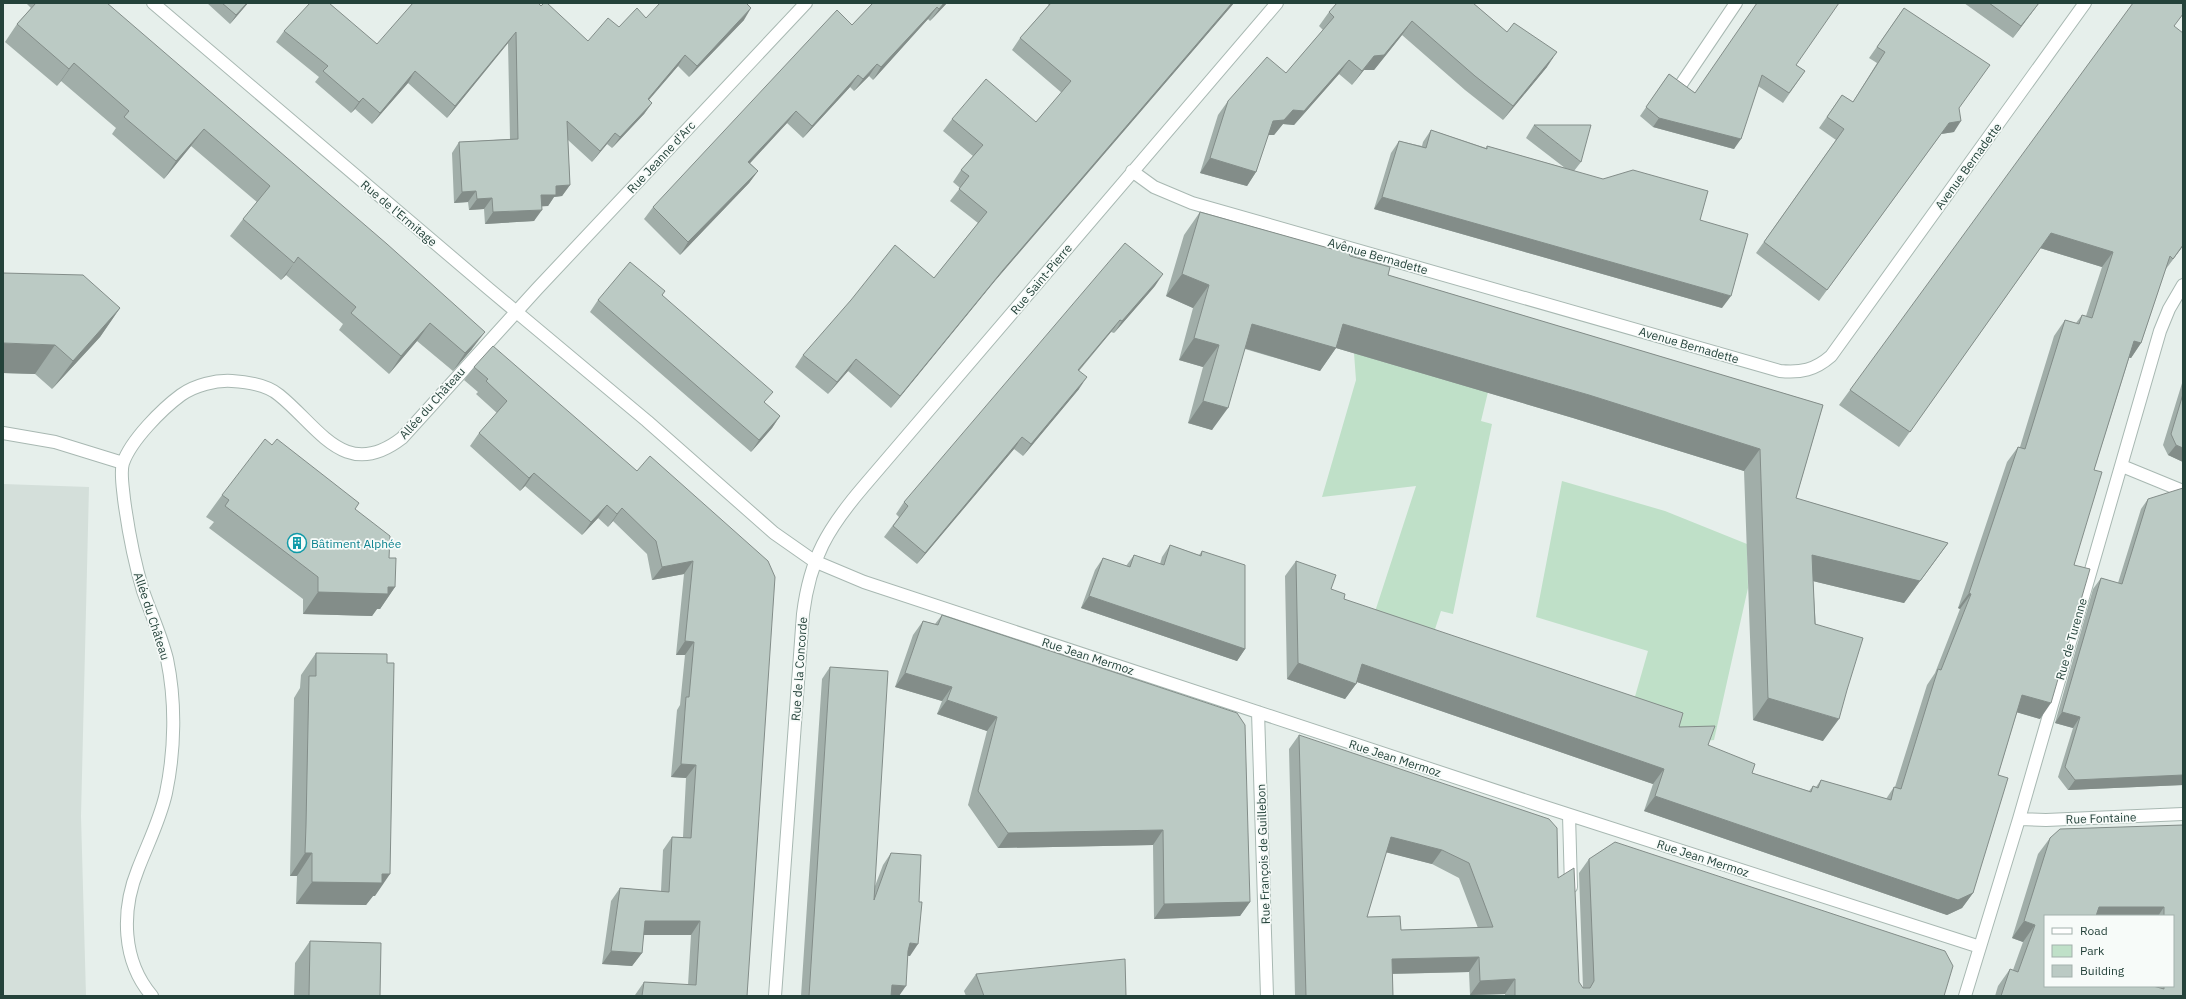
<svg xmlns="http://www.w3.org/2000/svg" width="2186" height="999" viewBox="0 0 2186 999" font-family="'IBM Plex Sans',sans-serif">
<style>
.built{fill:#d4dfda}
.green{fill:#bfe0c8}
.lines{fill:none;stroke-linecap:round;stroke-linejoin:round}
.service-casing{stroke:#a8b8b2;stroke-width:14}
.minor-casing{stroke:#a8b8b2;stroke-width:14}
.service{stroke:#fff;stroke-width:12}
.minor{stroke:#fff;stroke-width:12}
.wall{fill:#a1aea9;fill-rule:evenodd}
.shaded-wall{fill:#838d89}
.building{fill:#bbcac4;stroke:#838d89;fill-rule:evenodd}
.labels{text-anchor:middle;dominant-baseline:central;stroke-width:3.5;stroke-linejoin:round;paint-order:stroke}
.street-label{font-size:12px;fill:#24423a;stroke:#f7fbf9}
.culture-label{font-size:12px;fill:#0d838f;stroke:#f7fbf9;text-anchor:start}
</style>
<rect width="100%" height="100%" fill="#e6efeb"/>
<!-- built -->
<path class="built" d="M3,484L89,487L81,816L86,996H3Z"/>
<!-- green -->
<path class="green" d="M1354,353L1488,392L1481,421L1492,424L1453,614L1441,611L1429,647L1370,627L1416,486L1322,497L1356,380Z
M1562,481L1665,511L1747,544L1748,588L1714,740L1705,741L1630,714L1648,651L1536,617Z"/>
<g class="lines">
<!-- service casing -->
<g class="service-casing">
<path id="service" d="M1682,83L1736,3"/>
</g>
<!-- minor casing -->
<g class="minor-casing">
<path id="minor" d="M153,3L489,289L647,421L774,533L814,561L864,582L1545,807L1980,947
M1132,171L1154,187L1192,203L1780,371C1801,373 1815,370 1831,356L2085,3
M3,433L55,442L123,463
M2122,466L2183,491
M1258,712L1267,996
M1569,815L1571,887
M2019,819L2046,820L2183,814
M152,996C122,961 121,911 138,869C148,843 160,820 166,793C175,750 176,702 167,659C161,635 151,614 143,591C134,561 128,529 124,499C123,488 120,472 123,463C131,440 162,409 181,395C195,385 216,380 232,381C248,382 267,385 279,395C319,427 345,482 402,438L537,289L806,3
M775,996L803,614C810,558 828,528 864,486L1277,3
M1965,996L2019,819L2160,331L2169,309L2183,285"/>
</g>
<!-- service -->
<use href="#service" class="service"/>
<!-- minor -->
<use href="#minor" class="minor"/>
</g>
<!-- wall -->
<path class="wall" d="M26,3H107L472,349L453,371L417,341L389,374L339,330L343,324L286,275L281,280L230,236L243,219L257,202L191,146L164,179L112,134L116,128L61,81L57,86L5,42L17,24L31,8Z
M207,3H248L230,24Z
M873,3H947L930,21L928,19L873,80L869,76L854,91L850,87L803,138L787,123L750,163L758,171L749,183L680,255L644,219L653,207L852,25Z
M1046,3H1234L994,282L891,408L848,371L828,394L795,367L803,355L934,278L978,223L950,201L960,188L953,182L961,170L973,156L943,131L952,119L1036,122L1062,93L1012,50L1020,38L1049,5Z
M1473,3L1547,67L1503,120L1465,90L1402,35L1374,70H1364L1352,85L1339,74L1294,125L1283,124L1274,135H1268L1256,172L1247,186L1200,173L1218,115L1228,101L1286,73L1323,30L1319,26L1329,12Z
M1964,3H2039L2013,38Z
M541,6L588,41L619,27L646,18L744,20L689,77L678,66L649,100L652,103L644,114L612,148L607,144L592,162L568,140L570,185L562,196L554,197L548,206H541L534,221L485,224L484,209L469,210L468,202L454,203L452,153L459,142L510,139L508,43L447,118L408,83L372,124L355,109L351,113L315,82L319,77L276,42L284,31L377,44Z
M1904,8L1959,108L1954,132L1941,134L1819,301L1756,253L1836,140L1819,128L1842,95L1853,102L1877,63L1869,58Z
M2175,26L2183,246L2165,270L2141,343L2131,358H2129L2094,470L2074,565L2040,719L2017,712L1998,775L1973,893L1962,908L1947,915L1644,811L1653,784L1357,682L1356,684L1345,699L1287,679L1285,576L1296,561L1344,599L1679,727L1752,773L1809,791L1813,786L1816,787L1821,780L1886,799L1894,787H1895L1927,685L1935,673L1960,609L1958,608L2007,462L2018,447H2020L2054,336L2065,320L2076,323L2082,315L2086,316L2102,267L2040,248L1899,447L1839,405L1850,390Z
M1796,65L1805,71L1783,103L1758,86L1734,149L1653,127L1640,116L1669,74L1695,93Z
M1534,125L1581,162L1574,171L1700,220L1722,308L1374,209L1391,153L1399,141L1422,146L1423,142L1431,130L1486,148L1487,146L1565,168L1526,138Z
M1200,212L1350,256L1388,275L1823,405L1796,498L1948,543L1904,603L1813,581L1823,741L1753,720L1744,471L1573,418L1336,348L1320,371L1245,349L1212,430L1188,423L1203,367L1179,360L1193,308L1166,296L1184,235Z
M1155,286L1114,333L1111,332L1079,371V389L1023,456L1014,449L917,564L884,537L899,517L896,514L904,502Z
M665,291L662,295L765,403L780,416L772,428L751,452L590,312L598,300Z
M120,308L100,337L52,389L35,374L3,373Z
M474,367L637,471L768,561L747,996H635V995L644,982L688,985L691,935H643L642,953L632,966L602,964L611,901L620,888L661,891L663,850L672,837H683L686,778L671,777L677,710L680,705L685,655H676L684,574L652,580L647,554L613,521L608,527L598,518L582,535L525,486L520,491L470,446L479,433L497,413L476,394L478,392L464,380Z
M2183,380V462L2168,455L2163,445Z
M222,495L355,509L389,558L395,587L380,609H377L372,616L303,614V599L209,528L214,522L206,517Z
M2148,499L2183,785L2068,790L2058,777L2073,728L2055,723L2093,589L2101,578L2118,583L2141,509Z
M1170,545L1199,555L1202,551L1245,649L1237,661L1081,608L1095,570L1103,558L1126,566L1134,555L1160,564L1162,557Z
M942,615L1250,902L1240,916L1154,919L1153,845L998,848L968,805L987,731L937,714L942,701L895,687L913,635L923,621L935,624Z
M316,653L375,896H373L366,905L296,904L297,876H290L294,698L300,688L301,675Z
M830,667L875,886L883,865L891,853L910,956H908L899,996H801L822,679Z
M1299,735L1558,878L1579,982L1583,988L1579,873L1589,859L1944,996H1505V994L1470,995L1469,972L1392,974L1393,996H1295L1289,749ZM1386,852L1432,864L1459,878L1478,928L1401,930L1367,917Z
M2183,825V996H1995L1998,986L2010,969L2013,970L2023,942L2012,938L2038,854L2050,838ZM2045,916H2173V986H2045Z
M310,941L380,996H294L295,963Z
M976,974L1126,996H966L964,991Z"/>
<!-- shaded-wall -->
<path class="shaded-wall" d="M247,3H248L230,24L236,15Z
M944,3H947L930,21L939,9Z
M1232,3H1234L994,282L891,408L900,396L1003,270Z
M2039,3L2013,38L2021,26Z
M937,7L928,19L873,80L881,67Z
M751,8L744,20L689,77L697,66Z
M1412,21L1402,35L1374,70H1364L1352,85L1362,71L1374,56Z
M516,32L508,43L447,118L455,106Z
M1557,52L1547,67L1503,120L1513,106Z
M685,55L678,66L640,110L648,99Z
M1349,60L1339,74L1294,125L1283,124L1274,135H1263L1273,121L1293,110Z
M74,63L61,81L57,86L69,69Z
M877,64L869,76L854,91L863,79Z
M415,71L408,83L372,124L380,113Z
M858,75L850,87L803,138L812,126Z
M363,98L355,109L351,113L359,102Z
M652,103L644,114L612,148L620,137Z
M796,111L787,123L740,174L748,162Z
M1659,118L1741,139L1734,149L1653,127Z
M1961,121L1954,132L1941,134L1819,301L1949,123Z
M204,129L191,146L164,179L176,161Z
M615,133L607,144L592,162L600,151Z
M1210,158L1256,172L1247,186L1200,173Z
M758,171L749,183L680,255L688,242Z
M570,185L562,196L554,197L548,206L533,207L541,195L556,186Z
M476,191L468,202L454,203L462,192Z
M1382,197L1731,296L1722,308L1374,209Z
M492,198L484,209L469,210L477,199Z
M542,210L534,221L485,224L493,212Z
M2051,233L2113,252L2102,267L2040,248L1899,447Z
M2183,245V246L2162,274L2173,259Z
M298,257L286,275L281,280L294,263Z
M1163,274L1155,286L1114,333L1122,321Z
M1182,274L1209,285L1193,308L1166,296Z
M120,308L100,337L52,389L73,361Z
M1120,320L1111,332L1069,382L1078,370Z
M430,323L417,341L389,374L401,356Z
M1252,324H1343L1589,395L1760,449L1744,471L1573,418L1336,348L1320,371L1237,346Z
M485,332L472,349L453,371L465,353Z
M1194,338L1219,345L1203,367L1179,360Z
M2134,341L2141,343L2131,358L2124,356Z
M3,343L55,345L35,374L3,373Z
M856,359L848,371L828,394L837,382Z
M1087,377L1079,389L1023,456L1031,444Z
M1203,401L1228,408L1212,430L1188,423Z
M780,416L772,428L751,452L759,440Z
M1022,437L1014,449L917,564L925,553Z
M2176,445L2183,448V462L2168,455Z
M534,473L525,486L520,491L529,478Z
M607,505L598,518L582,535L591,522Z
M622,508L613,521L608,527L617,514Z
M1948,543L1904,603L1796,577L1812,555Z
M693,561L684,574L652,580L662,567Z
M388,587H395L380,609H377L372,616L303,614L318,592Z
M1969,593L1971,594L1960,609L1958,608Z
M1089,596L1245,649L1237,661L1081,608Z
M685,641L694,642L685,655H676Z
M1298,663L1356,684L1345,699L1287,679Z
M1362,664L1664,769L1653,784L1351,680Z
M905,673L952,687L942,701L895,687Z
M2022,695L2051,703L2040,719L2012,711Z
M1768,698L1839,719L1823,741L1753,720Z
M947,700L997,717L987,731L937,714Z
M2062,712L2080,717L2073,728L2055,723Z
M681,764L696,765L686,778L671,777Z
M2183,775V785L2068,790L2075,780Z
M1655,796L1973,893L1962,908L1947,915L1644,811Z
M1163,830L1153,845L998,848L1008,833Z
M1391,837L1442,850L1432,864L1381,851Z
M305,853H312L297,876H290Z
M382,874H390L375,896H373L366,905L296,904L312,882Z
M1250,902L1240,916L1154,919L1164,904Z
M2099,907H2164L2158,916H2093Z
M645,921H700L691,935H636Z
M2024,921L2035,925L2023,942L2012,938Z
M910,943L918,944L910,956L902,955Z
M611,951L642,953L632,966L602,964Z
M1479,957L1469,972L1382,974L1392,959Z
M1515,979L1505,994L1470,995L1480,981Z
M892,985L906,986L899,996H884Z"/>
<!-- building -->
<path class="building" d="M36,3H107L387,244L485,332L465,353L430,323L401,356L351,313L356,307L298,257L294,263L243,219L270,186L204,129L176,161L124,117L129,111L74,63L69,69L17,24Z
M222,3H247L236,15Z
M310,3H329L377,44L413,3H538L541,6L544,3H547L588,41L608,18L619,27L637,8L646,18L660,3H746L751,8L697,66L685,55L648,99L652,103L620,137L615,133L600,151L567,121L570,185L556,186V195H541L542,210L493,212L492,198L477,199L476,191L462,192L459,142L518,139L516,32L455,106L415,71L380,113L363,98L359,102L323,71L328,66L284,31Z
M873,3H944L939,9L937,7L881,67L877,64L863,79L858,75L812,126L796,111L748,162L758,171L688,242L653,207L837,10L852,25Z
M1051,3H1232L1003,270L900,396L856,359L837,382L803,355L851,300L895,245L934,278L987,212L959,189L969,176L961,170L983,145L952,119L986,79L1036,122L1071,81L1020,38Z
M1337,3H1473L1507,32L1514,23L1557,52L1513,106L1475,76L1412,21L1384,55L1374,56L1362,71L1349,60L1304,111L1293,110L1284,120L1273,121L1256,172L1210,158L1228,101L1267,57L1286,73L1334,17L1329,12Z
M1757,3H1839L1796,65L1805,71L1789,93L1762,75L1741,139L1659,118L1646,107L1669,74L1695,93Z
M1989,3H2039L2021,26Z
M2133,3H2183V14L2174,26L2183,33V245L2173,259L2170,256L2141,343L2134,341L2094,470L2102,472L2074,565L2090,569L2051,703L2022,695L1998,775L2008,778L1973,893L1958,900L1655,796L1664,769L1362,664L1356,684L1298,663L1296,561L1336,575L1331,589L1345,594L1344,599L1683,713L1679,727L1715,726L1708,745L1755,764L1752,773L1811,792L1813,786L1818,788L1821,780L1891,800L1894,787L1901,789L1938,669L1941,670L1971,594L1969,593L2018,447L2025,449L2065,320L2079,324L2082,315L2092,318L2113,252L2051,233L1910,432L1850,390Z
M1904,8L1990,65L1959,108L1961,121L1949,123L1827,290L1764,242L1844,129L1827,117L1842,95L1853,102L1885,52L1877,47Z
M1534,125H1591L1581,162Z
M1431,130L1487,149V146L1603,179L1633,170L1708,191L1700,220L1748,234L1731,296L1382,197L1399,141L1426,148Z
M1200,212L1332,249L1345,241L1350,256L1390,267L1388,275L1823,405L1796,498L1948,543L1920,581L1812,555L1815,624L1863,638L1847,690L1839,719L1768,698L1760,449L1589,395L1343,324L1336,348L1252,324L1228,408L1203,401L1219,345L1194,338L1209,285L1182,274Z
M1125,243L1163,274L1122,321L1120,320L1078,370L1087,377L1031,444L1022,437L925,553L893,526L908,506L904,502Z
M630,262L665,291L662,295L773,392L764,402L780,416L759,440L598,300Z
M3,273L83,275L120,308L73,361L55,345L3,343Z
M493,346L637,471L650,456L768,561L775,577L747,996H642L644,982L696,985L700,921H645L642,953L611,951L620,888L669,892L672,837L691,838L696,765L681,764L686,697H689L694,642L685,641L693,561L662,567L656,541L622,508L617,514L607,505L591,522L534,473L529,478L479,433L507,401L486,381L488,379L474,367Z
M2183,394V448L2176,445L2171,434Z
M265,439L272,445L277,439L359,503L355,509L390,536L389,558H396L395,587H388V594L318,592V577L225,506L229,500L222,495Z
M2183,488V775L2075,780L2065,767L2080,717L2062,712L2101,578L2122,584L2148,499Z
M1170,545L1201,556L1202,551L1245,565V649L1089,596L1103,558L1130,567L1134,555L1164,565Z
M942,615L1237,713L1245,725L1250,902L1164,904L1163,830L1008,833L978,791L997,717L947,700L952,687L905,673L923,621L938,625Z
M316,653L387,654V663H394L390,874H382V883L312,882V853H305L306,825L309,676H316Z
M830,667L888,671L874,900L891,853L921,855L919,902H922L918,944L910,943L908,951L906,986L892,985L891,996H809Z
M1299,735L1549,819L1557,828L1558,878L1574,868L1579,982L1583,988H1590L1594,981L1589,859L1615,842L1945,951L1953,966L1944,996H1515V979L1480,981L1479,957L1392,959L1393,996H1306ZM1391,837L1442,850L1469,863L1493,927L1401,930L1400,916L1367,917Z
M2183,825V996H2001L2010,969L2018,972L2035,925L2024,921L2050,838L2060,829ZM2099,907H2164V916H2173V986H2164V989L2153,986H2045V916H2096Z
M310,941L381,943L380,996H309Z
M1125,959L1126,996H984L976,974Z"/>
<!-- icons -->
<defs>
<g id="building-ring" transform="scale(1)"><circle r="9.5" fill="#f7fbf9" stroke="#0f9aa8" stroke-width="1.5"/><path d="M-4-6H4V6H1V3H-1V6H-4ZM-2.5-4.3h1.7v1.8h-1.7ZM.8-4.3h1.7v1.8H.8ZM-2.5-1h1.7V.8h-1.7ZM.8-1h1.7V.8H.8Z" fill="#0f9aa8"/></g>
</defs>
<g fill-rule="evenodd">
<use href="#building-ring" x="297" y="543"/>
</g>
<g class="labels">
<!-- street labels -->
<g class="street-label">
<text transform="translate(661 157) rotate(-47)">Rue Jeanne d'Arc</text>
<text transform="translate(1968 166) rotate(-54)">Avenue Bernadette</text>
<text transform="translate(399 213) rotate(40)">Rue de l'Ermitage</text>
<text transform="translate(1378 256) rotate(16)">Avenue Bernadette</text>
<text transform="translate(1041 279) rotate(-50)">Rue Saint-Pierre</text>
<text transform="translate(1689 345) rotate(16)">Avenue Bernadette</text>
<text transform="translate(432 403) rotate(-48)">Allée du Château</text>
<text transform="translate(152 616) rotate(72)">Allée du Château</text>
<text transform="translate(2071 639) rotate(-74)">Rue de Turenne</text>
<text transform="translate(1088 656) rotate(18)">Rue Jean Mermoz</text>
<text transform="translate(799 669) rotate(-86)">Rue de la Concorde</text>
<text transform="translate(1395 758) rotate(18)">Rue Jean Mermoz</text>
<text transform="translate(2101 818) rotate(-2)">Rue Fontaine</text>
<text transform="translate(1263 854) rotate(-92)">Rue François de Guillebon</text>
<text transform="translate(1703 858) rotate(18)">Rue Jean Mermoz</text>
</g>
<!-- culture labels -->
<g class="culture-label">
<text x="311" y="543">Bâtiment Alphée</text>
</g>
</g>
<!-- border -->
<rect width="2186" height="999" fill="none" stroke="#24423a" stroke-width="8"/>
<!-- legend -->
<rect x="2044" y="915" width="130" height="72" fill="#f7fbf9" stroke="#a3b1ad"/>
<rect x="2052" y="928" width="20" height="6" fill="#ffffff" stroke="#a3b1ad"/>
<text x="2080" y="935" font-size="12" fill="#24423a">Road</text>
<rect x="2052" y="945" width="20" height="12" fill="#bfe0c8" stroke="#a3b1ad"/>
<text x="2080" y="955" font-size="12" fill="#24423a">Park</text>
<rect x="2052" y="965" width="20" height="12" fill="#bbcac4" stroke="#a3b1ad"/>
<text x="2080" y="975" font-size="12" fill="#24423a">Building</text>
</svg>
